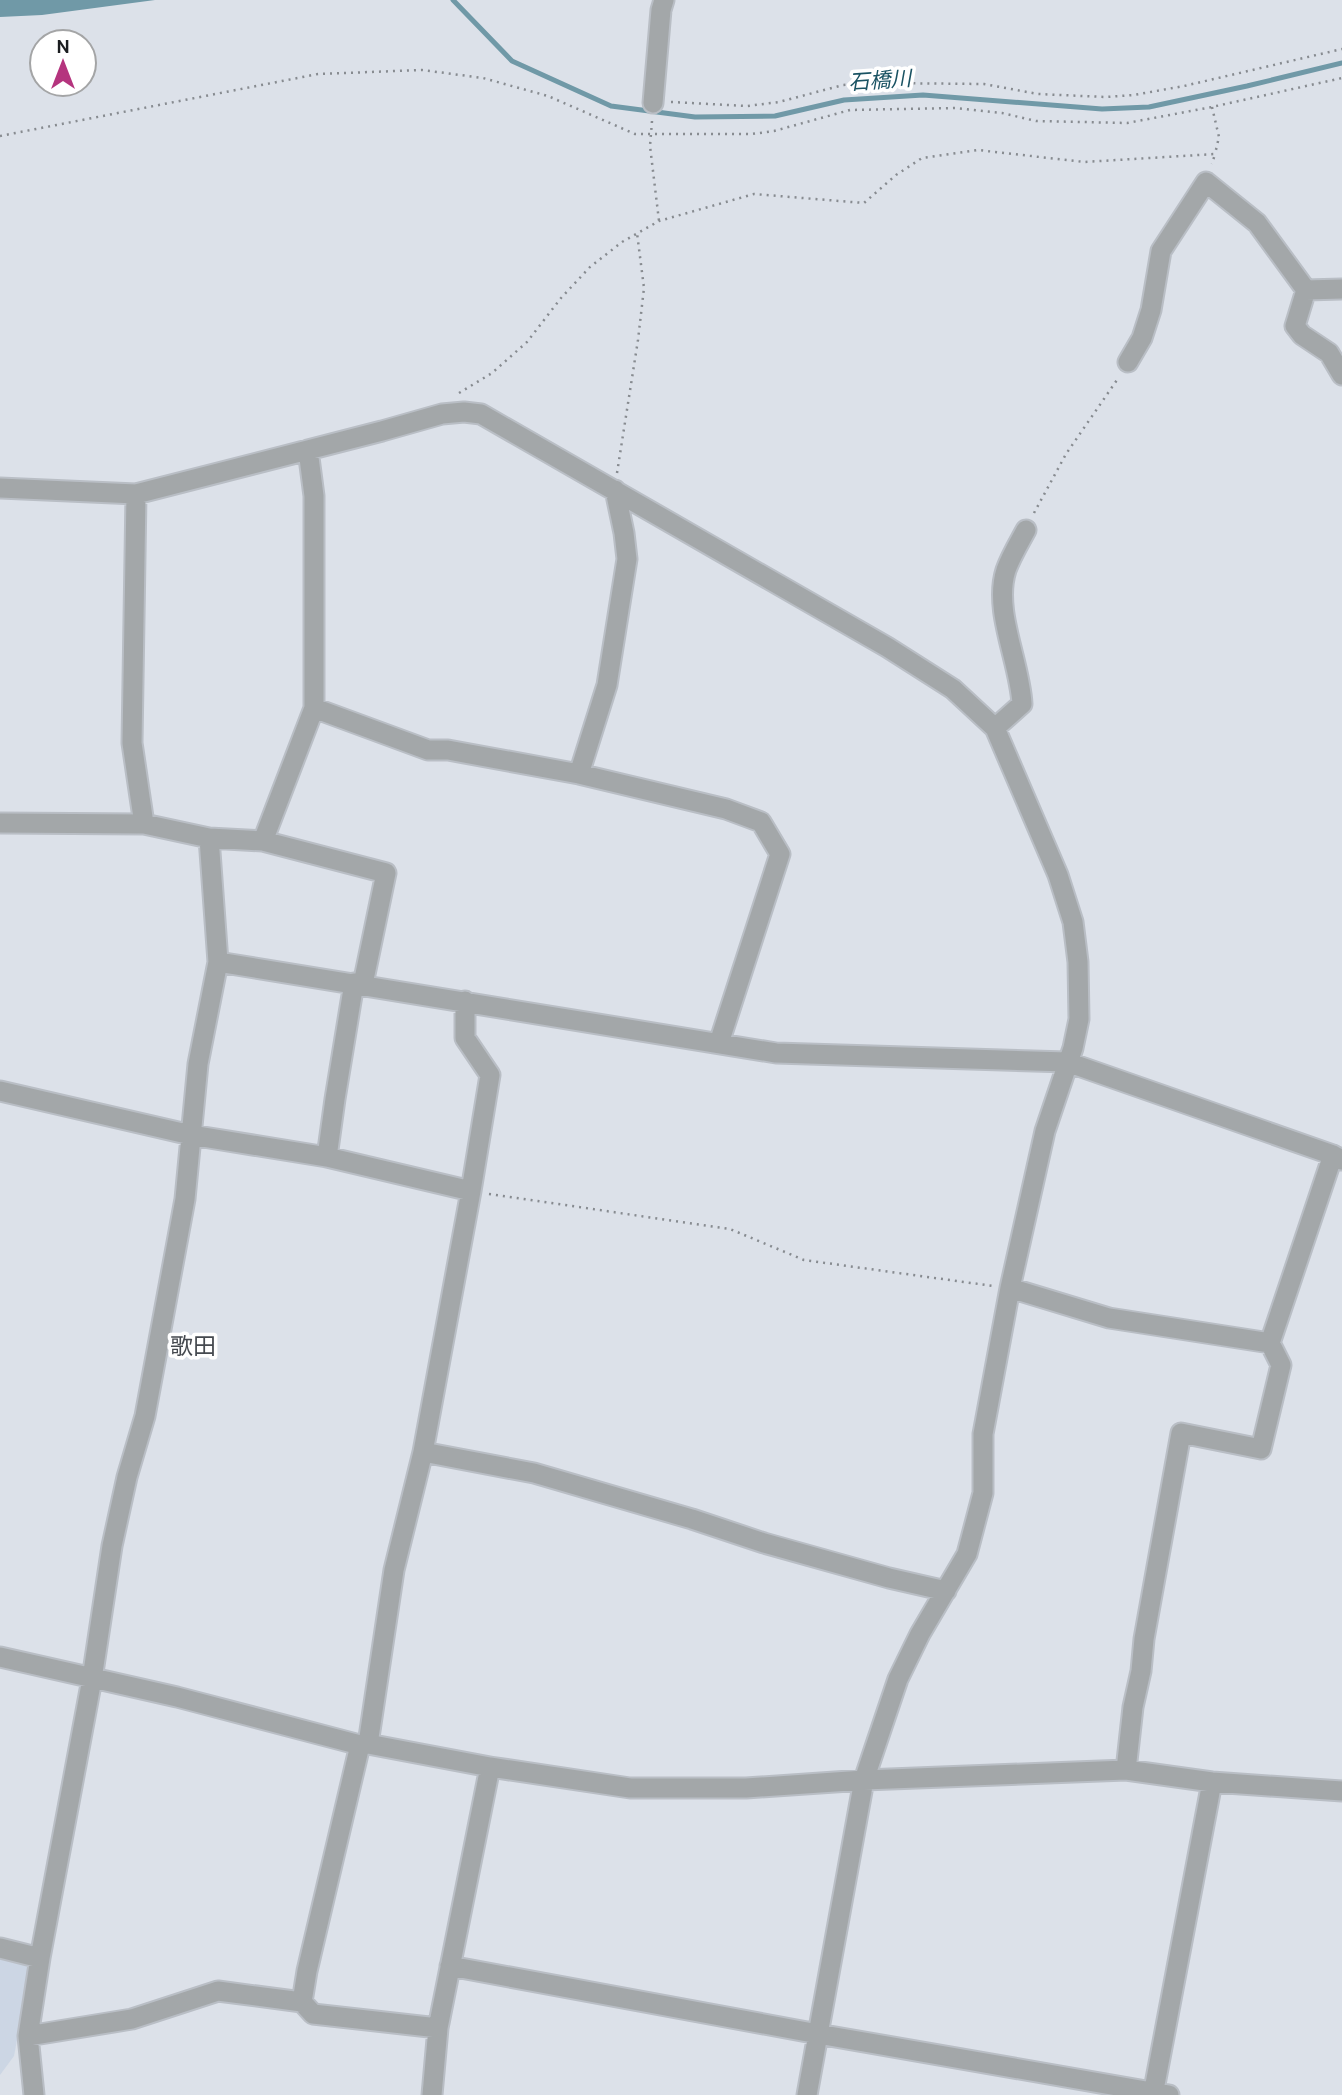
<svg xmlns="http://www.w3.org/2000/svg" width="1342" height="2095" viewBox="0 0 1342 2095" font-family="Overpass,'Noto Sans JP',sans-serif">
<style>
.built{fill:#ccd6e4}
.water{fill:#7099a7}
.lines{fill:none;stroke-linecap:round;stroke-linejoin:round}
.stream{stroke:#7099a7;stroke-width:5}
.minor-casing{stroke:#b9bec5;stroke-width:23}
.path{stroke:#878b90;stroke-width:2.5;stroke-dasharray:2 5;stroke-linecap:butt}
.minor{stroke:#a3a7a9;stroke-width:19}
.labels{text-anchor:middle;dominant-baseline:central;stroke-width:7;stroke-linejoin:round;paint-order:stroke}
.water-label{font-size:21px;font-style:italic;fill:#1a5363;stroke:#fff}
.quarter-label{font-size:23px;fill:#45494f;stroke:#fff}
</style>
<rect width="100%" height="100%" fill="#dce1e9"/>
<!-- built -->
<path class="built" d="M0,1951L18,1954L30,1971L14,2056L0,2075Z"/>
<!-- water -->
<path class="water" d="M0,0H155L42,15L0,17Z"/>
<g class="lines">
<!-- stream -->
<path class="stream" d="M453,0L512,61L611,106L695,117L775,116L844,100L923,95L1102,109L1149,107L1247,86L1342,63"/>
<!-- minor casing -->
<g class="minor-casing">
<path id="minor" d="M653,103L661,10L664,0
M1306,290L1342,289
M1128,362L1142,338L1151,310L1161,251L1206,182L1257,223L1306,290L1295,326L1302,335L1329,353L1342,375
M0,488L136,494L382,431L442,414L464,412L481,414L887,647L953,689L995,728L1058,875L1073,922L1078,962L1079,1019L1073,1048L1045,1131L1010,1288L983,1434V1493L967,1554L920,1634L898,1679L864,1780L807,2095
M136,494L132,743L144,824L209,838L263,841L386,873L363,984
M314,708L428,750H448L579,774L726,809L761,822L780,854L719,1043
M995,728L1022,704C1020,662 993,611 1006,570C1011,556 1019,543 1026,530
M579,774L607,685L627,559L624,533L615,490
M0,823L144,824
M263,841L314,708V496L308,450
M218,962L776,1053L1067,1062L1333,1155L1342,1160
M0,1091L191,1135L327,1157L471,1191
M327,1157L335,1099L354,983
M1010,1288L1109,1318L1270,1343
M423,1452L534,1473L692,1519L764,1543L889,1578L946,1591
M0,1657L177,1697L360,1745L368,1744L394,1570L423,1452L471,1191L490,1075L465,1038V1001
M368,1744L490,1767L630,1788H746L864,1780L1126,1770L1212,1782L1342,1791
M1126,1770L1133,1707L1141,1671L1144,1639L1181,1433L1261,1449L1281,1365L1270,1343L1333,1155
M0,1948L40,1958
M450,1966L818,2034L1169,2095
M302,2002L307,1971L360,1745
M28,2036L132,2019L218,1991L302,2002L313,2014L438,2028
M34,2095L28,2036L40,1958L92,1679L112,1546L127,1477L145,1416L185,1199L198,1064L218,962L209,838
M432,2095L438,2028L490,1767
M1153,2095L1212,1782"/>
</g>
<!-- path -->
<path class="path" d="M671,102L747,106L779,102L843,85L881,83L984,84L1038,94L1105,97L1134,95L1184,86L1342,49
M1212,107L1219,137L1215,154
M652,121L650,146L659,221
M0,136L318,74L422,70L483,78L548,96L635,134H752L774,131L850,110L955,108L1002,113L1036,121L1127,123L1212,107L1342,78
M459,393L492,373L527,342L561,298L590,267L622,242L659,221L754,194L864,203L896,175L922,158L978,150L1084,162L1215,154L1212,164
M617,473L638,340L644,288L637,233
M1034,513L1066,454L1119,377
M489,1194L730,1229L804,1260L993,1286"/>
<!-- minor -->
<use href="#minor" class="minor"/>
</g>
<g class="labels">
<!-- water labels -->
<g class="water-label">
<text transform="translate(880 82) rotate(-4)">石橋川</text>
</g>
<!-- quarter labels -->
<g class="quarter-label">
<text x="193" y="1348">歌田</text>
</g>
</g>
<!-- north arrow -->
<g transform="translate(63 63)"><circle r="33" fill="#ffffff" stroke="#a4a5a6" stroke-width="2"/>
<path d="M0-5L12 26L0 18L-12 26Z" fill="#b5347e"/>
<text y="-10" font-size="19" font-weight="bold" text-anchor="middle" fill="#1b1d20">N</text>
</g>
</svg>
